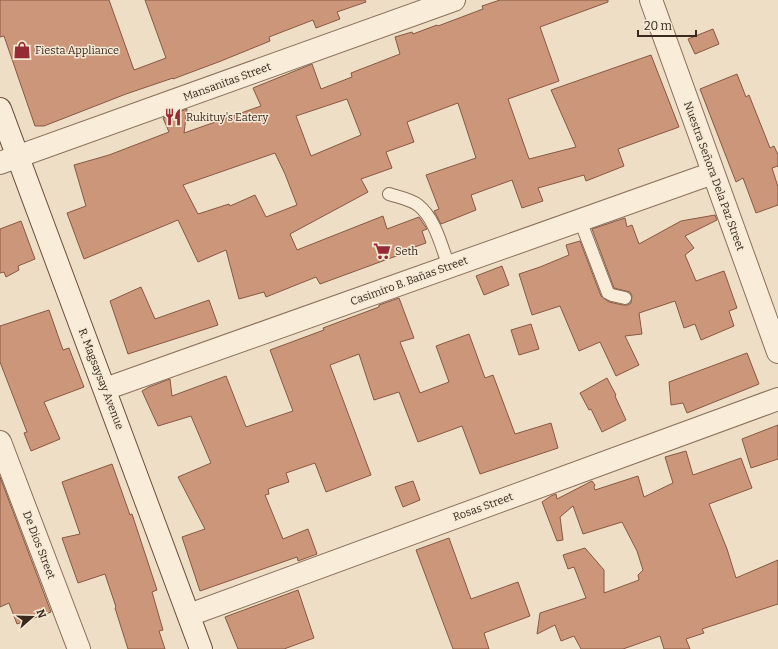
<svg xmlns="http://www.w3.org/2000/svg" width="778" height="649" viewBox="0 0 778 649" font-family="Bitter,serif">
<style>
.building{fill:#cc967b;stroke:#885841;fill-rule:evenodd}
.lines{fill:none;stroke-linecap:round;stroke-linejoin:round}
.lane-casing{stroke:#89705b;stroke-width:14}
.street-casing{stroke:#89705b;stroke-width:24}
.secondary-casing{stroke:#6b513e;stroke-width:24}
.lane{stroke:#f9ecd8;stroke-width:12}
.street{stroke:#f9ecd8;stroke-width:22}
.secondary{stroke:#f9ecd8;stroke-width:22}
.labels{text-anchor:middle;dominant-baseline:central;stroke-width:3;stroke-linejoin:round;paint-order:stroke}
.poi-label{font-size:11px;fill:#39291f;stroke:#f5e9d4;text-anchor:start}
.street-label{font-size:11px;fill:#39291f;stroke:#f5e9d4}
</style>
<rect width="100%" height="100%" fill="#eedec5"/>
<!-- building -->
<path class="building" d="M0,0H109L134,70L166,58L145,0H365L366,2L337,12L340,19L316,28L313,20L269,37L270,41L221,61L173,79V78L126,94L44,126H35L4,36L0,37Z
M500,0H608V2L540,27L559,81L508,99L529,159L576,147L551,90L651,55L679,127L618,149L624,166L586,181L584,175L538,188L543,201L522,208L512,180L471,195L476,210L441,224L434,211L439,209L426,175L476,158L458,103L407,122L414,142L386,152L392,168L361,179L368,192L290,234L297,250L383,216L387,229L419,217L427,229L422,231L426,243L398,253L399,255L320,284L316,277L266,297L264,292L239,299L226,250L198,262L178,220L84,259L67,213L86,206L74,165L109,155L169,132L163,118L187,109L184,133L261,106L253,88L312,64L321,89L352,77L351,73L400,54L395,37L412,32L413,34L437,25L438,26L483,9L482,6ZM347,99L361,135L311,156L296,116ZM275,153L285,174L297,205L266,217L255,195L230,206L229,204L198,214L183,185Z
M713,29L719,44L695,54L688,39Z
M737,74L746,97L749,95L770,148L774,146L778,155V166L772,168L778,187V205L756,213L743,178L736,182L700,89Z
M715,215L717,220L685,236L694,248L685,255L696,281L724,271L737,308L729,311L734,326L701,340L695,324L684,328L675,301L639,313L642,334L625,336L639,365L616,376L600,342L579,351L560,306L532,315L519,274L540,267L569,255L566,245L580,241L601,296L609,302L623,305H628L631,303L632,296L630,292L614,288L592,229L625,218L627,227L632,225L639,244L681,221Z
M21,221L35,259L18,266L19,270L6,277L4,272L0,273V229Z
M502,266L509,285L484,295L476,276Z
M141,287L155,319L209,300L218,325L128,354L110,301Z
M399,298L414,338L400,342L420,393L449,382L436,346L469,334L485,378L493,375L515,434L551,423L558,448L480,474L462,426L418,442L399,392L374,400L359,354L330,365L371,475L326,492L315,463L286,473L289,482L268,489L269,494L265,495L283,539L308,529L317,554L298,561L297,557L200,591L182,537L205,529L178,477L211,463L191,416L158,426L142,391L149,387L170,379L172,396L226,376L246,427L293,411L270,350L324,330L323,328L379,307V305Z
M49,310L63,350L69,348L84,387L44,402L60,439L31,451L24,433L27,432L0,362V326Z
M531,324L539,349L519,355L511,330Z
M747,353L759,384L687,413L683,403L671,405L669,382Z
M607,378L616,395L615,396L626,420L602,432L591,409L589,410L580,393Z
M778,425V459L751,468L742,439Z
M686,451L693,475L741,458L752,488L709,504L727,549L736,578L778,560V604L702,629L704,633L686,639L690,649H664L660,636L623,649H581L574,636L561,641L555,625L537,634L540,613L586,598L574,567L568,569L563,555L585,548L604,570V593L639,580L638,575L643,570L637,551L622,522L583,534L573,506L560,517L563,540L557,541L542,502L551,496L556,494L557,499L592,481L595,485L594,487L595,490L638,476L644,497L673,483L665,457Z
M112,464L130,515L132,514L157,590L152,592L163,630L159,631L165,649H128L115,608L116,607L105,574L78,583L62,538L80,534L62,482Z
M0,477L51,612L17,624L9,603L0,607Z
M413,481L420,500L403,507L395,487Z
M449,538L471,599L518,582L530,616L484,633L489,649H453L416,550Z
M298,590L314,638L284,649H238L225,617Z"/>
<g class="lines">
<!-- lane casing -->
<g class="lane-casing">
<path id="lane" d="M389,194C398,197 410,199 418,205C435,218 442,248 449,267
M580,220L608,293L612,295L625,298"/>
</g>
<!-- street casing -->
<g class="street-casing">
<path id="street" d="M651,0L778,352
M0,163L454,0
M105,389L713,173
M0,442L79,649
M189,615L778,399"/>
</g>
<!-- secondary casing -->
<g class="secondary-casing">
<path id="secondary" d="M0,109L201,649"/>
</g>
<!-- lane -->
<use href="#lane" class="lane"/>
<!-- street -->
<use href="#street" class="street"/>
<!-- secondary -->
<use href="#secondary" class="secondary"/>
</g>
<!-- icons -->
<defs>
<g id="shop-bare" transform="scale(1.38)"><path d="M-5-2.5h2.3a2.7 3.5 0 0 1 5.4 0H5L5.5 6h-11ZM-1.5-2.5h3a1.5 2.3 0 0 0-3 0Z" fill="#972b35" stroke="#f5e9d4" stroke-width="2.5" paint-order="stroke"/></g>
<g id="restaurant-bare" transform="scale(1.38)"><path d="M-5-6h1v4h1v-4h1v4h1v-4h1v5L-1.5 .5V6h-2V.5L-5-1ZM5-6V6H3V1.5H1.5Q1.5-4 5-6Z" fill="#972b35" stroke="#f5e9d4" stroke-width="2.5" paint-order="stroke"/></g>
<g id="supermarket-bare" transform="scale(1.38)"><path d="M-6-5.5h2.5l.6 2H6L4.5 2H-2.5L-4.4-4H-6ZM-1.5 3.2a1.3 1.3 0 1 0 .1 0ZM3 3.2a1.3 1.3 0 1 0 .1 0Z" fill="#972b35" stroke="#f5e9d4" stroke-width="2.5" paint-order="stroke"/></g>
</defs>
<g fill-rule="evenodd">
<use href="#shop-bare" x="22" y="50"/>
<use href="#restaurant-bare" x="173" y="117"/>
<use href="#supermarket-bare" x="382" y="251"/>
</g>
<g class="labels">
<!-- poi labels -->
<g class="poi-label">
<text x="35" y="50">Fiesta Appliance</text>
<text x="186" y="117">Rukituy's Eatery</text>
<text x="395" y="251">Seth</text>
</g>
<!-- street labels -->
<g class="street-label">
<text transform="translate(227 82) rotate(-20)">Mansanitas Street</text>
<text transform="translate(714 176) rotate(70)">Nuestra Señora Dela Paz Street</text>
<text transform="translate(409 281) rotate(-20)">Casimiro B. Bañas Street</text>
<text transform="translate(101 379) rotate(69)">R. Magsaysay Avenue</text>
<text transform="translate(483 507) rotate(-20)">Rosas Street</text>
<text transform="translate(39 545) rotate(69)">De Dios Street</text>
</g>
</g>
<!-- north arrow -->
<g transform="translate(32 617) rotate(70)" stroke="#f5e9d4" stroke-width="3" paint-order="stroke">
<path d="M0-3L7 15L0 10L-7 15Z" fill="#39291f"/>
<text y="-6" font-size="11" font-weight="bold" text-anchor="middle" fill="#39291f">N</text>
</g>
<!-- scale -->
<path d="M638 30v6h58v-6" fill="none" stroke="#39291f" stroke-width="2"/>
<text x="644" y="30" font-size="12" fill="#39291f" stroke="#f5e9d4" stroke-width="3" paint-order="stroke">20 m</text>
</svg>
